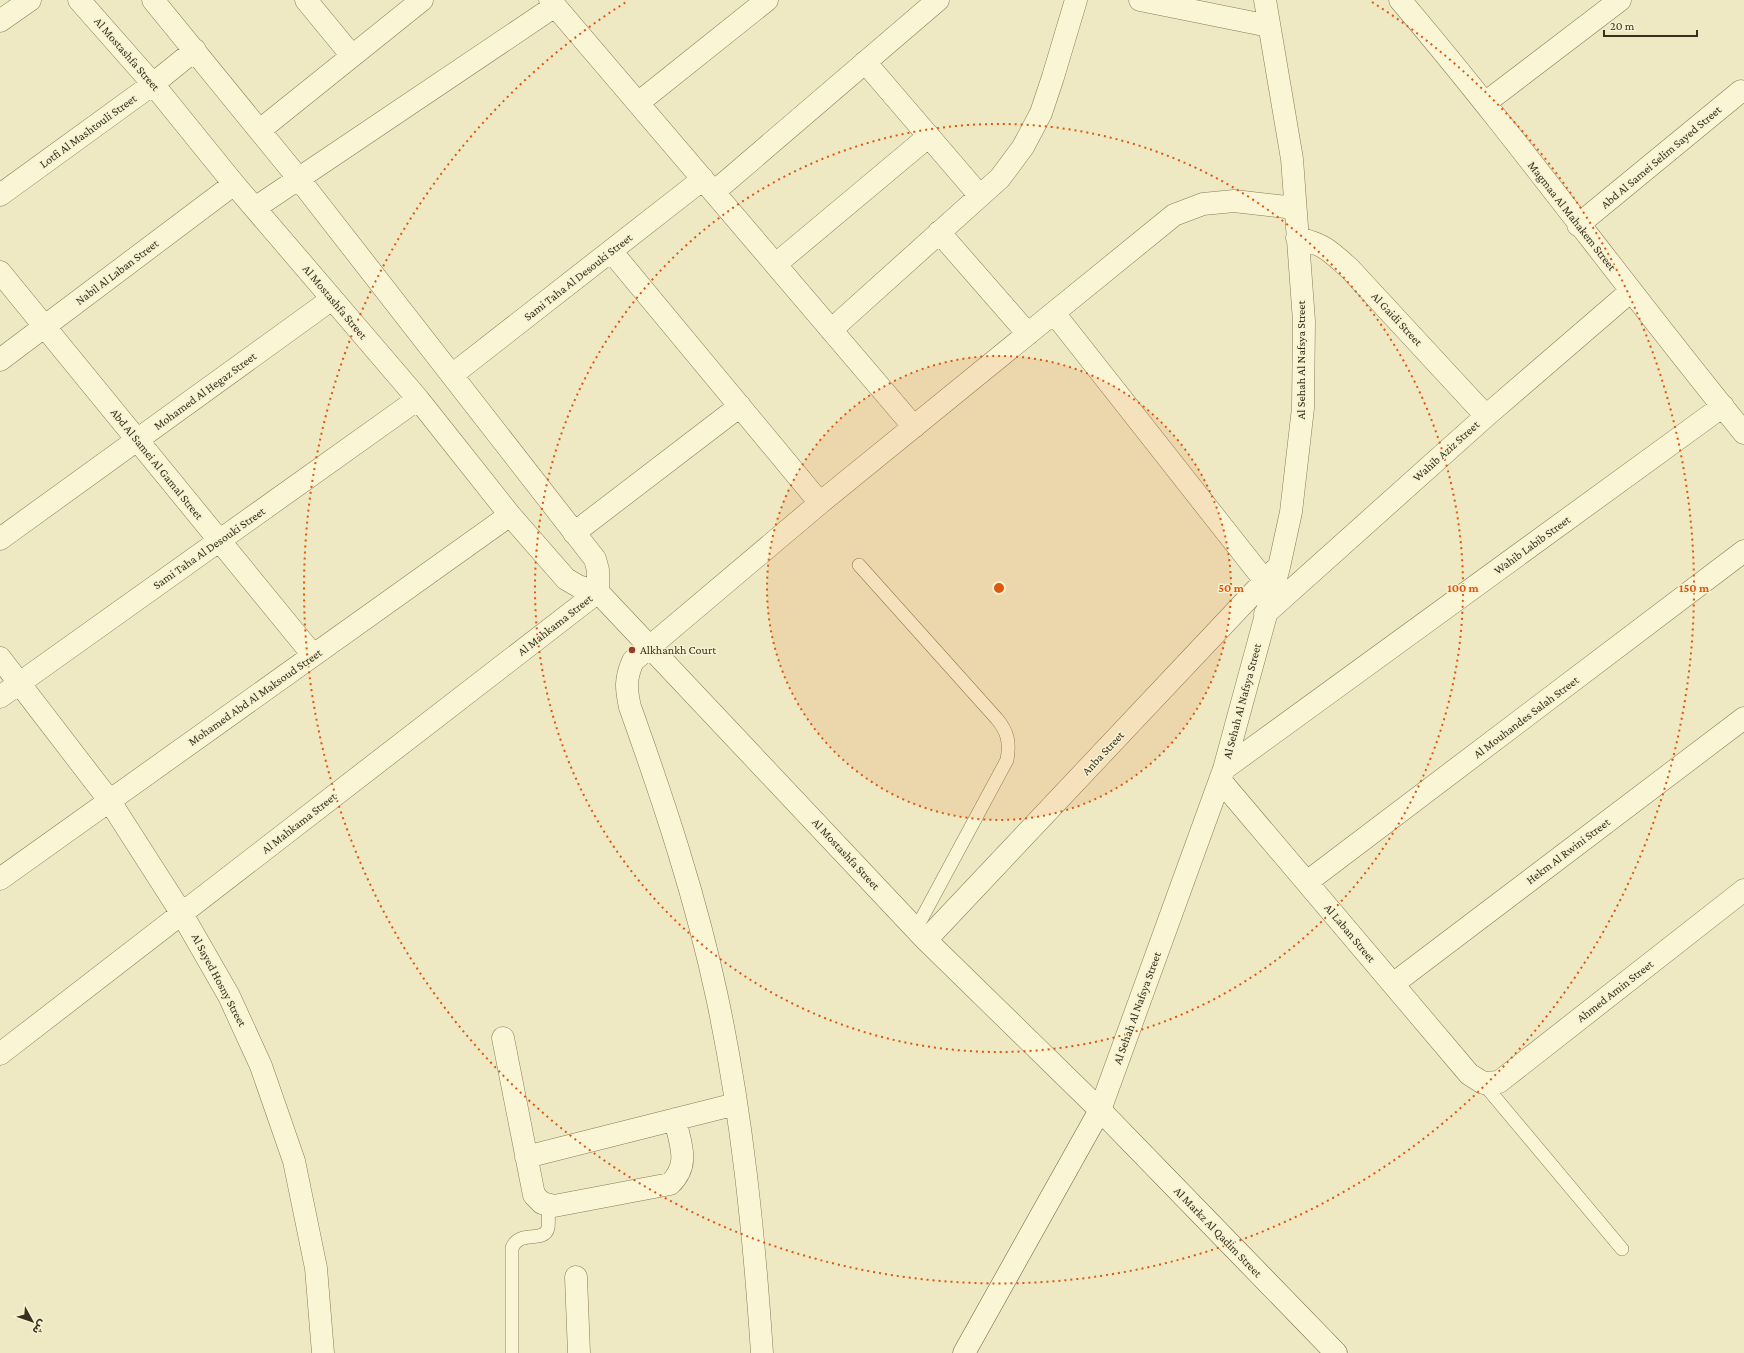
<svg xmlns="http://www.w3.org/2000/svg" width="1744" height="1353" viewBox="0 0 1744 1353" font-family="'Crimson Pro','Noto Sans Arabic',serif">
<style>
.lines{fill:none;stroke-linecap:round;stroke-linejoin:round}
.service-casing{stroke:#887b59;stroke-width:14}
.minor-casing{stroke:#887b59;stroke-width:23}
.secondary-casing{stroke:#6a5c3c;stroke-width:23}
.service{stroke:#f9f5d5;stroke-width:13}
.minor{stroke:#f9f5d5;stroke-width:22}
.secondary{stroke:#f9f5d5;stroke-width:22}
.ring{fill:none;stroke:#df570d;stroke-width:2;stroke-dasharray:2 4}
.poi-dot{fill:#983c28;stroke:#f6f2d1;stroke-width:1.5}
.labels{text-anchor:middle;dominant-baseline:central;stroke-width:3;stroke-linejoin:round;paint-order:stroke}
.street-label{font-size:12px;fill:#382f1d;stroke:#f6f2d1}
.poi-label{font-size:12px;fill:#382f1d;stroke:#f6f2d1;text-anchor:start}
.centre{fill:#df570d;stroke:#f6f2d1;stroke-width:2}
.ring-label{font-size:12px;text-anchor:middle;font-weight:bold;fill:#df570d;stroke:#f6f2d1;stroke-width:3;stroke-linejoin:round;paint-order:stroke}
</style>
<rect width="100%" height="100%" fill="#eee9c2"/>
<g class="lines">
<!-- service casing -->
<g class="service-casing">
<path id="service" d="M859,565L997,719C1008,732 1010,743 1007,760L916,929
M1483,1083L1622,1249
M512,1353V1248C519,1229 544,1244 548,1228C549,1221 548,1212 548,1205"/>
</g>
<!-- minor casing -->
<g class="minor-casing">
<path id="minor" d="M79,0L153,84L234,184L418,399L510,515L566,579L578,586L598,592L926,940L1100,1110L1224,769L1279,567L1291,512L1303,408L1304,321L1292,159L1265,0
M153,0L299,179L595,559L598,570V592
M306,0L352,56
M550,0L914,427
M1140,0L1269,26
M1400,0C1519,140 1627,290 1744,433
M0,21L30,0
M865,62L980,196
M638,103L767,0
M1485,103L1620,0
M260,130L422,0
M714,192L938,0
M0,195L153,84L195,50
M255,208L555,6
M1578,225L1741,91L1744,92
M939,232L1028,334
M1297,238C1324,244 1330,251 1350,269L1486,416
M611,251L820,503
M776,264L929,136
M0,272L313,655
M1054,313L1265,581
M831,330L1000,178L1023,147L1041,113L1053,77L1076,0
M0,360L234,184
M452,375L703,179
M574,533L740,406
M0,539L332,299
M1265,614L1486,416L1631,291
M0,658L109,800L182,914L229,996L261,1066L294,1161L316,1268L323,1353
M0,697L418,399
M1224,769L1723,406
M1220,780L1469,1074L1483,1083L1499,1082L1744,890
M0,879L510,515
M1307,882L1744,551
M926,940L1275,570
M1393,984L1744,718
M503,1038L534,1195L542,1203L554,1206L670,1184C691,1164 680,1144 675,1119
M0,1054L598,592
M526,1157L736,1104
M576,1277L579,1353
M762,1353C754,1234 742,1114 717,997C696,898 664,802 630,707C626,689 625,679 633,661L820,503L1174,215L1203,204L1234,201L1295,208"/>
</g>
<!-- secondary casing -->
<g class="secondary-casing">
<path id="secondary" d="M964,1353L1100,1110L1336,1353"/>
</g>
<!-- service -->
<use href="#service" class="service"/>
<!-- minor -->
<use href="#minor" class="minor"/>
<!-- secondary -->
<use href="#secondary" class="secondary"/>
</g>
<!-- distance rings -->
<circle cx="999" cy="588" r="232" fill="#df570d" fill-opacity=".12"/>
<g class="ring">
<circle cx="999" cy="588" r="232"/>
<circle cx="999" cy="588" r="464"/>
<path d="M1372 2A695 695 0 1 1 626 2"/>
</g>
<!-- markers -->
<circle class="poi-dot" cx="632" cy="650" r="4"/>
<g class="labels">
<!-- street labels -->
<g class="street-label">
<text transform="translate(127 54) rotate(49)">Al Mostashfa Street</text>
<text transform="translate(88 131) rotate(-36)">Lotfi Al Mashtouli Street</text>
<text transform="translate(1661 157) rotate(-40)">Abd Al Samei Selim Sayed Street</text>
<text transform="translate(1572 216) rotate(52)">Magmaa Al Mahakem Street</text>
<text transform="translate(117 272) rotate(-37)">Nabil Al Laban Street</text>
<text transform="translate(578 277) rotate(-38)">Sami Taha Al Desouki Street</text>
<text transform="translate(335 302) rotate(50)">Al Mostashfa Street</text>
<text transform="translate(1397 319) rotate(47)">Al Gaidi Street</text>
<text transform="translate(1301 360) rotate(-90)">Al Sehah Al Nafsya Street</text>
<text transform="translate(205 391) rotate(-36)">Mohamed Al Hegaz Street</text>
<text transform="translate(1446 451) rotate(-42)">Wahib Aziz Street</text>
<text transform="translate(157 464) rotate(51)">Abd Al Samei Al Gamal Street</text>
<text transform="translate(1532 545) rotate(-36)">Wahib Labib Street</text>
<text transform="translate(209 548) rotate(-35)">Sami Taha Al Desouki Street</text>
<text transform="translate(555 625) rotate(-38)">Al Mahkama Street</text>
<text transform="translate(255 697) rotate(-35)">Mohamed Abd Al Maksoud Street</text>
<text transform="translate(1242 701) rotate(-75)">Al Sehah Al Nafsya Street</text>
<text transform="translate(1526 717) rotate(-37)">Al Mouhandes Salah Street</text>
<text transform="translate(1103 753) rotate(-47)">Anba Street</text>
<text transform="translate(299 823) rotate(-38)">Al Mahkama Street</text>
<text transform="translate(1568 851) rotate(-37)">Hekm Al Rwini Street</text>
<text transform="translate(846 854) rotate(47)">Al Mostashfa Street</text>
<text transform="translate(1350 933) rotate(50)">Al Laban Street</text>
<text transform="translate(219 980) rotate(62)">Al Sayed Hosny Street</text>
<text transform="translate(1615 991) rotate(-38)">Ahmed Amin Street</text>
<text transform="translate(1137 1008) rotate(-70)">Al Sehah Al Nafsya Street</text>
<text transform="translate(1218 1232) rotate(46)">Al Markz Al Qadim Street</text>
</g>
<!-- poi labels -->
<g class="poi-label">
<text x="640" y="650">Alkhankh Court</text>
</g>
</g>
<circle cx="999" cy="588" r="6" class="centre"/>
<g class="ring-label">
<text x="1231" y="592">50 m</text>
<text x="1463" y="592">100 m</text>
<text x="1694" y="592">150 m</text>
</g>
<!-- north arrow -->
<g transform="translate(32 1321) rotate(130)" stroke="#f6f2d1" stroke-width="3" paint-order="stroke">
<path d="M0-3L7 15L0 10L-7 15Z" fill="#382f1d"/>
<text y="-6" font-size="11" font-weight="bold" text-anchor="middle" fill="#382f1d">ش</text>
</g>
<!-- scale -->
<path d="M1604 30v6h93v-6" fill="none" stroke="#382f1d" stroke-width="2"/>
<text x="1610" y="30" font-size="12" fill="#382f1d" stroke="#f6f2d1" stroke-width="3" paint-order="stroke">20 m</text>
</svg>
